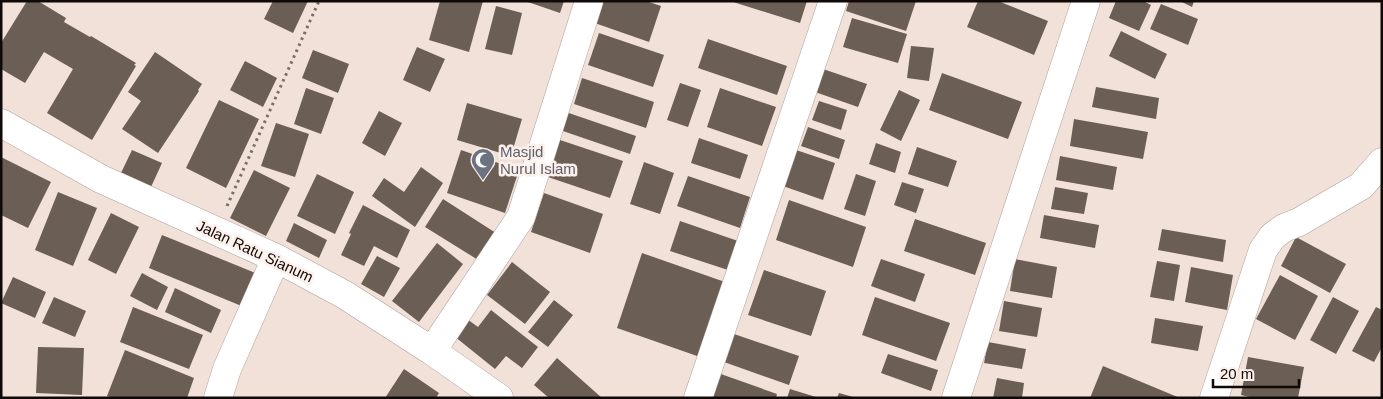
<svg xmlns="http://www.w3.org/2000/svg" width="1383" height="399" viewBox="0 0 1383 399" font-family="Helvetica,sans-serif">
<style>
.building{fill:#6a5e55}
.lines{fill:none;stroke-linecap:round;stroke-linejoin:round}
.minor-casing{stroke:#b0a099;stroke-width:29}
.path{stroke:#786d68;stroke-width:3;stroke-dasharray:2.5 4;stroke-linecap:butt}
.minor{stroke:#fff;stroke-width:28}
.labels{text-anchor:middle;dominant-baseline:central;stroke-width:5;stroke-linejoin:round;paint-order:stroke}
.worship-label{font-size:15px;fill:#5b616d;stroke:#fdefe9;text-anchor:start}
.street-label{font-size:15px;fill:#0f0a08;stroke:#fdefe9}
</style>
<rect width="100%" height="100%" fill="#f2e1d9"/>
<!-- building -->
<path class="building" d="M27,1H38L66,18L64,22L90,37L91,36L136,63L134,65L136,66L92,140L47,113L73,69L44,52L25,83L1,69V43Z
M273,1H308L293,33L264,19Z
M440,1H483L469,52L429,40Z
M525,1H564L560,13Z
M596,1H646L661,6L649,42L589,21Z
M730,1H807L800,23Z
M849,1H916L906,31L846,11Z
M978,1H998L1048,21L1034,55L967,27Z
M1116,1H1143L1151,5L1139,31L1109,18Z
M1180,1H1194L1192,7Z
M1161,4L1198,19L1188,45L1150,29Z
M496,6L522,13L512,55L485,49Z
M852,18L907,34L898,63L843,47Z
M1121,31L1167,54L1155,79L1109,56Z
M599,33L664,55L653,87L588,65Z
M708,39L787,66L777,95L698,68Z
M911,46L934,48L929,81L907,78Z
M417,47L445,59L430,92L403,80Z
M313,50L349,64L338,93L302,78Z
M155,52L202,84L198,90L199,91L158,153L122,129L141,101L128,92Z
M245,61L277,78L263,107L230,90Z
M823,69L867,84L858,107L815,92Z
M942,73L1022,102L1008,139L929,110Z
M582,78L654,102L646,128L574,104Z
M680,83L701,90L688,127L667,120Z
M1096,87L1159,98L1156,119L1092,107Z
M306,88L334,98L321,134L294,124Z
M720,88L776,107L762,146L707,127Z
M899,90L920,100L901,141L880,130Z
M219,100L259,119L226,188L186,168Z
M819,101L847,110L841,130L812,120Z
M467,103L522,119L511,156L457,140Z
M379,111L402,123L385,156L362,143Z
M563,111L636,136L630,154L557,129Z
M1074,119L1148,132L1143,159L1070,146Z
M276,123L309,134L295,177L261,166Z
M808,127L845,140L839,159L801,146Z
M699,138L748,155L740,179L691,163Z
M557,139L623,161L610,198L545,176Z
M876,143L901,152L895,173L869,164Z
M917,147L957,161L948,187L908,174Z
M793,149L835,163L823,200L780,185Z
M132,150L162,163L151,187L121,173Z
M461,150L519,170L505,213L447,193Z
M1060,156L1117,167L1113,190L1056,180Z
M1,157L51,182L28,228L1,215Z
M644,162L674,173L660,214L630,204Z
M421,167L443,183L415,227L372,196L384,178L404,192Z
M254,170L290,188L266,236L230,218Z
M317,174L354,192L335,234L297,216Z
M856,174L876,181L865,216L844,209Z
M688,176L750,197L740,228L677,206Z
M902,182L924,189L916,213L894,205Z
M1055,187L1088,193L1084,214L1051,209Z
M58,192L97,208L73,266L35,250Z
M544,193L603,214L590,253L531,232Z
M443,199L499,235L483,263L425,227Z
M789,200L866,227L853,267L776,240Z
M363,205L410,230L397,258L374,246L364,266L341,255L351,234L349,233Z
M111,213L139,227L116,274L88,260Z
M1044,215L1099,225L1095,248L1040,238Z
M915,219L986,243L975,275L904,251Z
M680,221L738,241L728,270L670,251Z
M294,223L327,240L319,258L286,241Z
M1162,229L1226,240L1223,262L1158,250Z
M162,235L258,274L244,307L149,268Z
M1296,237L1346,264L1330,293L1281,266Z
M437,243L463,264L419,322L392,301Z
M642,253L725,282L700,357L617,328Z
M377,256L400,268L384,297L361,284Z
M881,259L925,274L915,302L871,286Z
M1015,259L1057,267L1052,298L1010,291Z
M1157,261L1180,265L1174,301L1150,297Z
M512,262L550,292L525,324L487,295Z
M1191,267L1233,275L1227,310L1185,302Z
M764,270L826,291L811,336L748,315Z
M142,273L168,287L157,310L130,296Z
M1280,275L1318,296L1295,340L1256,319Z
M13,277L46,292L35,318L1,303Z
M175,288L221,310L211,333L165,312Z
M54,297L86,311L75,337L42,323Z
M875,297L950,323L936,361L862,335Z
M1333,297L1359,311L1336,354L1310,340Z
M554,300L573,315L548,347L528,332Z
M1004,301L1042,308L1037,337L999,331Z
M133,307L203,335L189,369L120,342Z
M1376,307L1382,310V347L1374,362L1352,351Z
M491,310L538,347L522,368L506,356L495,369L454,336L467,319L478,327Z
M1155,318L1203,326L1198,351L1151,343Z
M734,334L799,356L789,385L724,362Z
M988,342L1026,349L1022,369L984,363Z
M38,347L84,348L82,395L36,393Z
M125,350L194,378L187,398H112L107,396Z
M888,354L938,370L931,391L881,373Z
M1248,357L1304,367L1298,398H1254L1241,395Z
M557,358L602,398H549L534,385Z
M1103,366L1180,398H1090Z
M404,369L439,393L436,398H385Z
M718,373L777,394L776,398H712Z
M997,378L1024,383L1022,398H993Z
M790,389L816,397V398H787Z
M839,393L853,397V398H837Z"/>
<g class="lines">
<!-- minor casing -->
<g class="minor-casing">
<path id="minor" d="M1,123L101,179L276,258L345,295L432,351L499,398
M432,351L521,217L589,1
M218,398L227,369L276,258
M698,398L833,1
M956,398L1086,1
M1214,398L1263,250L1273,236L1284,228L1299,222L1361,186L1382,162"/>
</g>
<!-- path -->
<path class="path" d="M227,206L319,1"/>
<!-- minor -->
<use href="#minor" class="minor"/>
</g>
<!-- icons -->
<defs>
<g id="mosque-pin" transform="scale(1.25)"><path d="M0 17L-7.5 6A9.5 9.5 0 1 1 7.5 6Z" fill="#6b7280" stroke="#fdefe9"/><path d="M3.5-4.9A6 6 0 1 0 3.5 4.9A5 5 0 1 1 3.5-4.9Z" fill="#fff"/></g>
</defs>
<g fill-rule="evenodd">
<use href="#mosque-pin" x="483" y="160"/>
</g>
<g class="labels">
<!-- worship labels -->
<g class="worship-label">
<text x="500" y="151">Masjid<tspan x="500" dy="17">Nurul Islam</tspan></text>
</g>
<!-- street labels -->
<g class="street-label">
<text transform="translate(255 251) rotate(25)">Jalan Ratu Sianum</text>
</g>
</g>
<!-- border -->
<rect width="1383" height="399" fill="none" stroke="#0f0a08" stroke-width="5"/>
<!-- scale -->
<path d="M1213 379v8h86v-8" fill="none" stroke="#0f0a08" stroke-width="2.5"/>
<text x="1220" y="379" font-size="15" fill="#0f0a08" stroke="#fdefe9" stroke-width="4" paint-order="stroke">20 m</text>
</svg>
